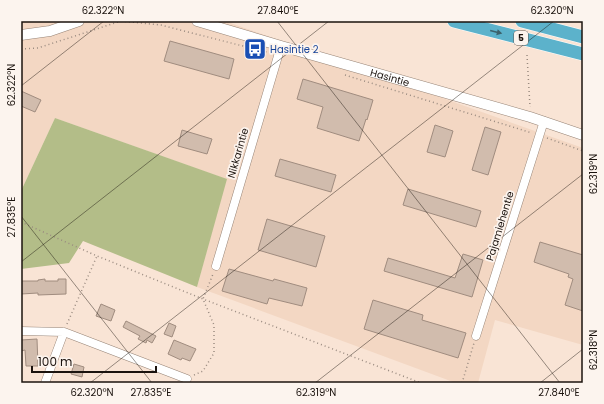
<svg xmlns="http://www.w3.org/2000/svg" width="604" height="404" viewBox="0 0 604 404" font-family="Poppins,sans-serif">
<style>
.built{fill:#f3d7c3}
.green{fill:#b3bd88}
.building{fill:#d1bcad;stroke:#a08c7f}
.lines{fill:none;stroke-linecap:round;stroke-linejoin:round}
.minor-casing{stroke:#978476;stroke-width:9}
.tertiary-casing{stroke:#978476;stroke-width:11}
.trunk-casing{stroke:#fff;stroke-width:14}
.path{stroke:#9a8b80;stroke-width:1.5;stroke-dasharray:1 3;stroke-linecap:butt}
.minor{stroke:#fff;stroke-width:8}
.tertiary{stroke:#fff;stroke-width:10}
.trunk{stroke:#5cb2cb;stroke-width:13}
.oneway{fill:#3c626c}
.ticks{fill:none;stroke:#1b130e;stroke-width:1;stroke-opacity:0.45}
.labels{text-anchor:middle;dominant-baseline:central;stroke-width:3.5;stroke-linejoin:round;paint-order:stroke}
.shield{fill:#fcf4ee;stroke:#5e5651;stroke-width:1}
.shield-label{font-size:9px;font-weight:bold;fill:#1b130e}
.transit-label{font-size:10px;fill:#164399;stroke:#fcf4ee;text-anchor:start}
.street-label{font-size:10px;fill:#1b130e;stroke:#fcf4ee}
.neatline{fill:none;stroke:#1b130e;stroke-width:1.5}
.ticks-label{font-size:10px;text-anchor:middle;fill:#1b130e}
</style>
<rect width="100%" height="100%" fill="#f9e4d5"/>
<!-- built -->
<path class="built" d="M21,21H225L583,148V345L495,320L478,383H456L197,287L226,179L55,118L21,191Z"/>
<!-- green -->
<path class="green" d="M55,118L227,179L197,287L83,241L69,263L21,269V191Z"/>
<!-- building -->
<path class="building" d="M170,41L234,59L229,79L164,61Z
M303,79L373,100L367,120L366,119L359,141L317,128L323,107L297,99Z
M21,91L41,100L35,112L21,106Z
M435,125L453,131L445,157L427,152Z
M485,127L501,132L488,175L472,170Z
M182,130L212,139L207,154L178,146Z
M280,159L336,175L331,192L275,176Z
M408,189L481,211L476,227L403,205Z
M267,219L325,236L316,267L258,250Z
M540,242L583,255V311L565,305L573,279L568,277L569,274L534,262Z
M463,254L483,260L472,297L384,271L388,258L455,278Z
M229,269L273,281L274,279L307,288L302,306L269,298L267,304L222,291Z
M45,279V281H58V279H66V294L38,295V293L21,294V281H38V280Z
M373,300L423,315L422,320L466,333L458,358L364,329Z
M101,304L115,310L111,321L96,316Z
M126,321L156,336L152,343L147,340L146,343L138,339L140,336L123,327Z
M169,323L176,326L172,337L164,334Z
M37,339L38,366H26L25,350L21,351V340Z
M174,340L196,349L190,361L182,358L181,360L168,354Z
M74,364L84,367L82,377L71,374Z"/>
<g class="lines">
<!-- minor casing -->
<g class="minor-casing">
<path id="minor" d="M216,266L281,46
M21,331L64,332L187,379
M476,336L544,121
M45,383L64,332"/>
</g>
<!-- tertiary casing -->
<g class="tertiary-casing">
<g id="tertiary">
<path id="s1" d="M197,21L281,46L530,117L583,135"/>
<path d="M21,35L50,31L79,21"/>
</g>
</g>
<!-- trunk casing -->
<g class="trunk-casing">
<path id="trunk" d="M454,21L583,54
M522,21L583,37"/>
</g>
<!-- path -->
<path class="path" d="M121,21L161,25L270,53
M21,49L38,48L121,21
M527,55L530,107
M345,75L532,133
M547,138L583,151
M21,222L97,256L203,299L421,383
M67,324L97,256
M194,375L203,371L214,353V325L203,299L213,274
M462,383L474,343"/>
<!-- minor -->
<use href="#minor" class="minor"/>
<!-- tertiary -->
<use href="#tertiary" class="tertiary"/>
<!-- trunk -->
<use href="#trunk" class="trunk"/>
</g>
<!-- one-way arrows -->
<defs><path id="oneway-solid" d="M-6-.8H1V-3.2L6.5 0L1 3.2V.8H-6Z"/></defs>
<use class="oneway" href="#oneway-solid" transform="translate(496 32) rotate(14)"/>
<!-- ticks -->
<path class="ticks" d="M277,21L560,383M21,86L104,21M21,216L152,383M21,262L329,21M90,383L554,21M315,383L583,174M540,383L583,349"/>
<!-- icons -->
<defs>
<g id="bus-square" transform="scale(1.15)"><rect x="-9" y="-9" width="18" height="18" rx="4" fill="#1a4fb4" stroke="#fcf4ee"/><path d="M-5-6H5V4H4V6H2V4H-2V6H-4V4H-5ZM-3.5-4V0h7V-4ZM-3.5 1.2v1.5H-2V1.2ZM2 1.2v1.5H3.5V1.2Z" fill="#fff"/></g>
</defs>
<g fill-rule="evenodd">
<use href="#bus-square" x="255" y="49"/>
</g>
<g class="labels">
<!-- shield labels -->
<rect class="shield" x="514" y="31" width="14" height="14" rx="3"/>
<g class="shield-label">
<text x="521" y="38">5</text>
</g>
<!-- transit labels -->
<g class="transit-label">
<text x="270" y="49">Hasintie 2</text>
</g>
<!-- street labels -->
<g class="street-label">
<text stroke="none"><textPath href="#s1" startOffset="201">Hasintie</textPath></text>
<text transform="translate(238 153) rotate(-74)">Nikkarintie</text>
<text transform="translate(500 226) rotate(-73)">Pajamiehentie</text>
</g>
</g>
<!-- border -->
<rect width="604" height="404" fill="none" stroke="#fcf4ee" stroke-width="44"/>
<!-- scale -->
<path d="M32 366v6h124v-6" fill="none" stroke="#1b130e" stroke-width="2"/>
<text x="38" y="366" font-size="12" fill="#1b130e" stroke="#fcf4ee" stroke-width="3" paint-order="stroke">100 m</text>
<rect x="22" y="22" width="560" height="360" class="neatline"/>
<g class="ticks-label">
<text x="103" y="14">62.322°N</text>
<text x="278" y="14">27.840°E</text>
<text x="552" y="14">62.320°N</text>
<text transform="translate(11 85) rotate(-90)" y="4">62.322°N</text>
<text transform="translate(593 174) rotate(-90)" y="4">62.319°N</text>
<text transform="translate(11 217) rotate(-90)" y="4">27.835°E</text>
<text transform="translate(593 350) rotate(-90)" y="4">62.318°N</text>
<text x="92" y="396">62.320°N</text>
<text x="151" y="396">27.835°E</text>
<text x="316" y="396">62.319°N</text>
<text x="559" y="396">27.840°E</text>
</g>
</svg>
